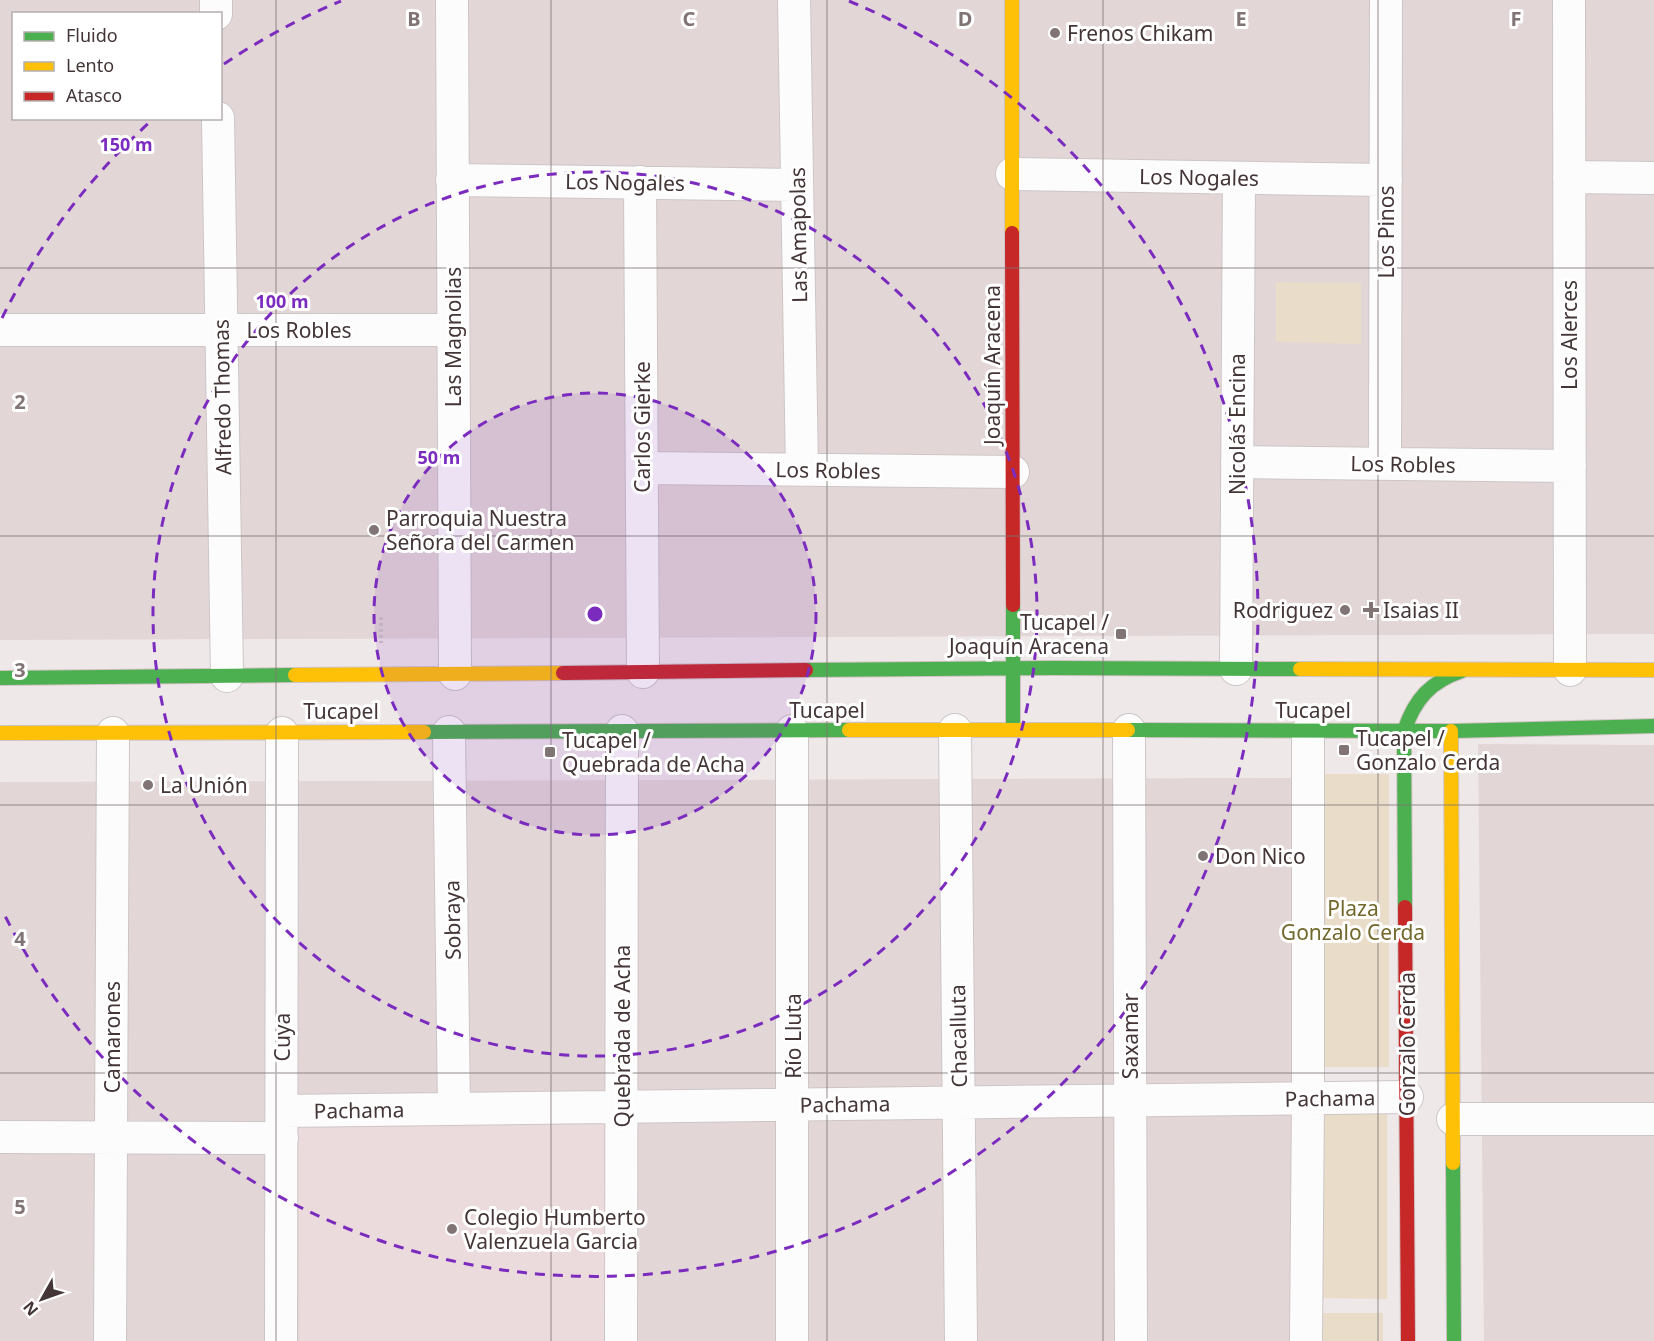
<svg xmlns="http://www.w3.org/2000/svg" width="1654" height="1341" viewBox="0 0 1654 1341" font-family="'Noto Sans',sans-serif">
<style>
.residential{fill:#e3d6d7;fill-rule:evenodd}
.education{fill:#ecdbdc}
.green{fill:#e9ddca}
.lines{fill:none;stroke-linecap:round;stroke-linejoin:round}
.street-casing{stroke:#cdc6c7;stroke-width:34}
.fast-casing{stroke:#d0c3c3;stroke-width:16}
.slow-casing{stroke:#d0c3c3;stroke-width:16}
.jam-casing{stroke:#d0c3c3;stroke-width:16}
.path{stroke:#cdc7c7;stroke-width:4;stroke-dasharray:3 3;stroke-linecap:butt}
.street{stroke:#fdfcfc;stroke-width:32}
.fast{stroke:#4caf50;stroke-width:14}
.slow{stroke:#ffc107;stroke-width:14}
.jam{stroke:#c62828;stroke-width:14}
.grid{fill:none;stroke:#807475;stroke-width:1.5;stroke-opacity:0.55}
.ring{fill:none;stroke:#7b2cbf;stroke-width:3;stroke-dasharray:10 8}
.poi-dot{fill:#807475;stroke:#fff;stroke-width:2}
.labels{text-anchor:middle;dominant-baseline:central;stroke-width:6;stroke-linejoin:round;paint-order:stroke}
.poi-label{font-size:21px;fill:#443537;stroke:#fff;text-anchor:start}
.street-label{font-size:21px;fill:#443537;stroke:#fff}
.park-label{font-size:21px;fill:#72682c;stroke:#fff}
.grid-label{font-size:20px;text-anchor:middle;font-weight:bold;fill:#807475;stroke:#fff;stroke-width:6;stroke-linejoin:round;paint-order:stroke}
.centre{fill:#7b2cbf;stroke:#fff;stroke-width:3}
.ring-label{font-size:18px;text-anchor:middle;font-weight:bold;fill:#7b2cbf;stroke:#fff;stroke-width:6;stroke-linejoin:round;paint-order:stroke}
</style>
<rect width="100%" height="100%" fill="#efe8e9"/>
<!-- residential -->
<path class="residential" d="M0,0H1654V634L0,640ZM14,14H220V118H14Z
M1478,744L1654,745V1341H1484Z
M1296,778L1299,1341H0V782Z"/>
<!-- education -->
<path class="education" d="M298,1117H604L606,1341H300Z"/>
<!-- green -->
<path class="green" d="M1276,282L1361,283V344L1276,342Z
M1317,774H1389V1067H1318Z
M1315,1103H1387V1299L1315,1298Z
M1310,1313H1383V1341H1311Z"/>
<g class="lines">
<!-- street casing -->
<g class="street-casing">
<path id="street" d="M216,0V14
M452,0L455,674
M794,0L802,470
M1569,0L1570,670
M218,118L227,676
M1012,174L1386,180
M1569,177L1654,178
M452,180L797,185
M640,182L643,672
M0,330H453
M1237,462L1570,466
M1385,464L1386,0
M642,468L1013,472
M1236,669L1239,178
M955,730L961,1341
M1129,730L1131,1341
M792,731V1341
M449,732L454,1109
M282,1111L1407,1097
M1453,1119H1654
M0,1137L282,1138
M110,1341L113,733
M281,1341L282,733
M621,1341L622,731
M1306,1341L1308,1098V731"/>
</g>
<!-- fast casing -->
<g class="fast-casing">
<path id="fast" d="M1013,605V730
M806,670L1053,668L1300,669
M0,678L295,675
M1128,730L1451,731L1654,726
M424,732L849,730
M1405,907L1404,731C1415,699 1430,682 1462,671
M1453,1163L1454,1341"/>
</g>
<!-- slow casing -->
<g class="slow-casing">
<path id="slow" d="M1012,0V233
M1300,669L1654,670
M295,675L563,673
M849,730H1128
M1451,731L1453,1163
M0,733L424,732"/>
</g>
<!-- jam casing -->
<g class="jam-casing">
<path id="jam" d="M1012,233L1013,605
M563,673L806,670
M1405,907L1408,1341"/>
</g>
<!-- path -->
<path class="path" d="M381,617V643"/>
<!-- street -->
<use href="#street" class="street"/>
<!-- fast -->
<use href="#fast" class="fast"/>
<!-- slow -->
<use href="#slow" class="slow"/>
<!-- jam -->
<use href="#jam" class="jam"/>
</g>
<!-- grid -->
<path class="grid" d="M276,0V1341M551,0V1341M827,0V1341M1103,0V1341M1378,0V1341M0,268H1654M0,536H1654M0,805H1654M0,1073H1654"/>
<!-- distance rings -->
<circle cx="595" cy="614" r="221" fill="#7b2cbf" fill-opacity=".12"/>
<g class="ring">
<circle cx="595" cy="614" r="221"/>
<circle cx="595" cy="614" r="442"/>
<path d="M2 318A663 663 0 0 1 151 121M224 64A663 663 0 0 1 341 1M849 1A663 663 0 1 1 2 910"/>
</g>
<!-- markers -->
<g class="poi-dot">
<circle cx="1055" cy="33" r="6"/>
<circle cx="374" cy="530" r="6"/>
<circle cx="1345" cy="610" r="6"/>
<path d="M1368 601h6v6h6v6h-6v6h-6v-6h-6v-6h6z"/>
<rect x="1115" y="628" width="12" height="12" rx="3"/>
<rect x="1338" y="744" width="12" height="12" rx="3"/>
<rect x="544" y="746" width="12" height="12" rx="3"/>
<circle cx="148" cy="785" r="6"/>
<circle cx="1203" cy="856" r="6"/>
<circle cx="452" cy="1229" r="6"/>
</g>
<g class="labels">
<!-- poi labels -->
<g class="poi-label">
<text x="1067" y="33">Frenos Chikam</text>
<text x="386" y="518">Parroquia Nuestra<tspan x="386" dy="24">Señora del Carmen</tspan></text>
<text x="1333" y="610" text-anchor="end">Rodriguez</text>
<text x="1383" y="610">Isaias II</text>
<text x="1109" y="622" text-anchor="end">Tucapel /<tspan x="1109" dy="24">Joaquín Aracena</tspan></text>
<text x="1356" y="738">Tucapel /<tspan x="1356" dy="24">Gonzalo Cerda</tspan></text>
<text x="562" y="740">Tucapel /<tspan x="562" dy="24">Quebrada de Acha</tspan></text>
<text x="160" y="785">La Unión</text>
<text x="1215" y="856">Don Nico</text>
<text x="464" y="1217">Colegio Humberto<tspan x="464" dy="24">Valenzuela Garcia</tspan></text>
</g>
<!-- street labels -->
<g class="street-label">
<text transform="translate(1199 177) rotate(1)">Los Nogales</text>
<text transform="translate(625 182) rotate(1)">Los Nogales</text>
<text transform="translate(1386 232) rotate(-90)">Los Pinos</text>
<text transform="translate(798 235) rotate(-91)">Las Amapolas</text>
<text x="299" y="330">Los Robles</text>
<text transform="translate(1569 335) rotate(-90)">Los Alerces</text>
<text transform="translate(453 337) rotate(-90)">Las Magnolias</text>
<text transform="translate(992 365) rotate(-90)">Joaquín Aracena</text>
<text transform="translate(222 397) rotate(-91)">Alfredo Thomas</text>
<text transform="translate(1237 424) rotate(-90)">Nicolás Encina</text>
<text transform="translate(642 427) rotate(-90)">Carlos Gierke</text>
<text transform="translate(1403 464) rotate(1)">Los Robles</text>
<text transform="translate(828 470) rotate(1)">Los Robles</text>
<text x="827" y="710">Tucapel</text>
<text x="1313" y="710">Tucapel</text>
<text x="341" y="711">Tucapel</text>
<text transform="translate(452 920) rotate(-91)">Sobraya</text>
<text transform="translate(622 1036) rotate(-90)">Quebrada de Acha</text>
<text transform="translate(793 1036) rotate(-90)">Río Lluta</text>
<text transform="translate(958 1036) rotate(-91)">Chacalluta</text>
<text transform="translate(1130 1036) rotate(-90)">Saxamar</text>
<text transform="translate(112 1037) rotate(-90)">Camarones</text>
<text transform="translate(282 1037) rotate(-90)">Cuya</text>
<text transform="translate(1407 1044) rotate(-90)">Gonzalo Cerda</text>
<text transform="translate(1330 1098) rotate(-1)">Pachama</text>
<text transform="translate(845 1104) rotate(-1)">Pachama</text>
<text transform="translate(359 1110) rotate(-1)">Pachama</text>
</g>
<!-- park labels -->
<g class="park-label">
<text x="1353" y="908">Plaza<tspan x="1353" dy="24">Gonzalo Cerda</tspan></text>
</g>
</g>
<g class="grid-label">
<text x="414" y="26">B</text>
<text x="689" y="26">C</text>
<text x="965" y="26">D</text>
<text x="1241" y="26">E</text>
<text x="1516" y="26">F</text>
<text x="20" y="409">2</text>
<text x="20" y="677">3</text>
<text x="20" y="946">4</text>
<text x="20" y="1214">5</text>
</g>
<circle cx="595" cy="614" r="9" class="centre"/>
<g class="ring-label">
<text x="126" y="151">150 m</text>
<text x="282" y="308">100 m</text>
<text x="439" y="464">50 m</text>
</g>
<!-- legend -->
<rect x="12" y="12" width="210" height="108" fill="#ffffff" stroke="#b4aeaf" stroke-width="1.5"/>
<rect x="24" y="32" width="30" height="9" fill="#4caf50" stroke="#b4aeaf" stroke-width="1.5"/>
<text x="66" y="42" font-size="18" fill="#443537">Fluido</text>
<rect x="24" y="62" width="30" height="9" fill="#ffc107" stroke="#b4aeaf" stroke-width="1.5"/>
<text x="66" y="72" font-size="18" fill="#443537">Lento</text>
<rect x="24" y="92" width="30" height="9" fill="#c62828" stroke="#b4aeaf" stroke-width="1.5"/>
<text x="66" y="102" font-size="18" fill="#443537">Atasco</text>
<!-- north arrow -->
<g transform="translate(42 1299) rotate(230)" stroke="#ffffff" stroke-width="4.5" paint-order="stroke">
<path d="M0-4.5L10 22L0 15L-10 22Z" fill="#443537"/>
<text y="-9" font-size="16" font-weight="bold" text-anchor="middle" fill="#443537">N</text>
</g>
</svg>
